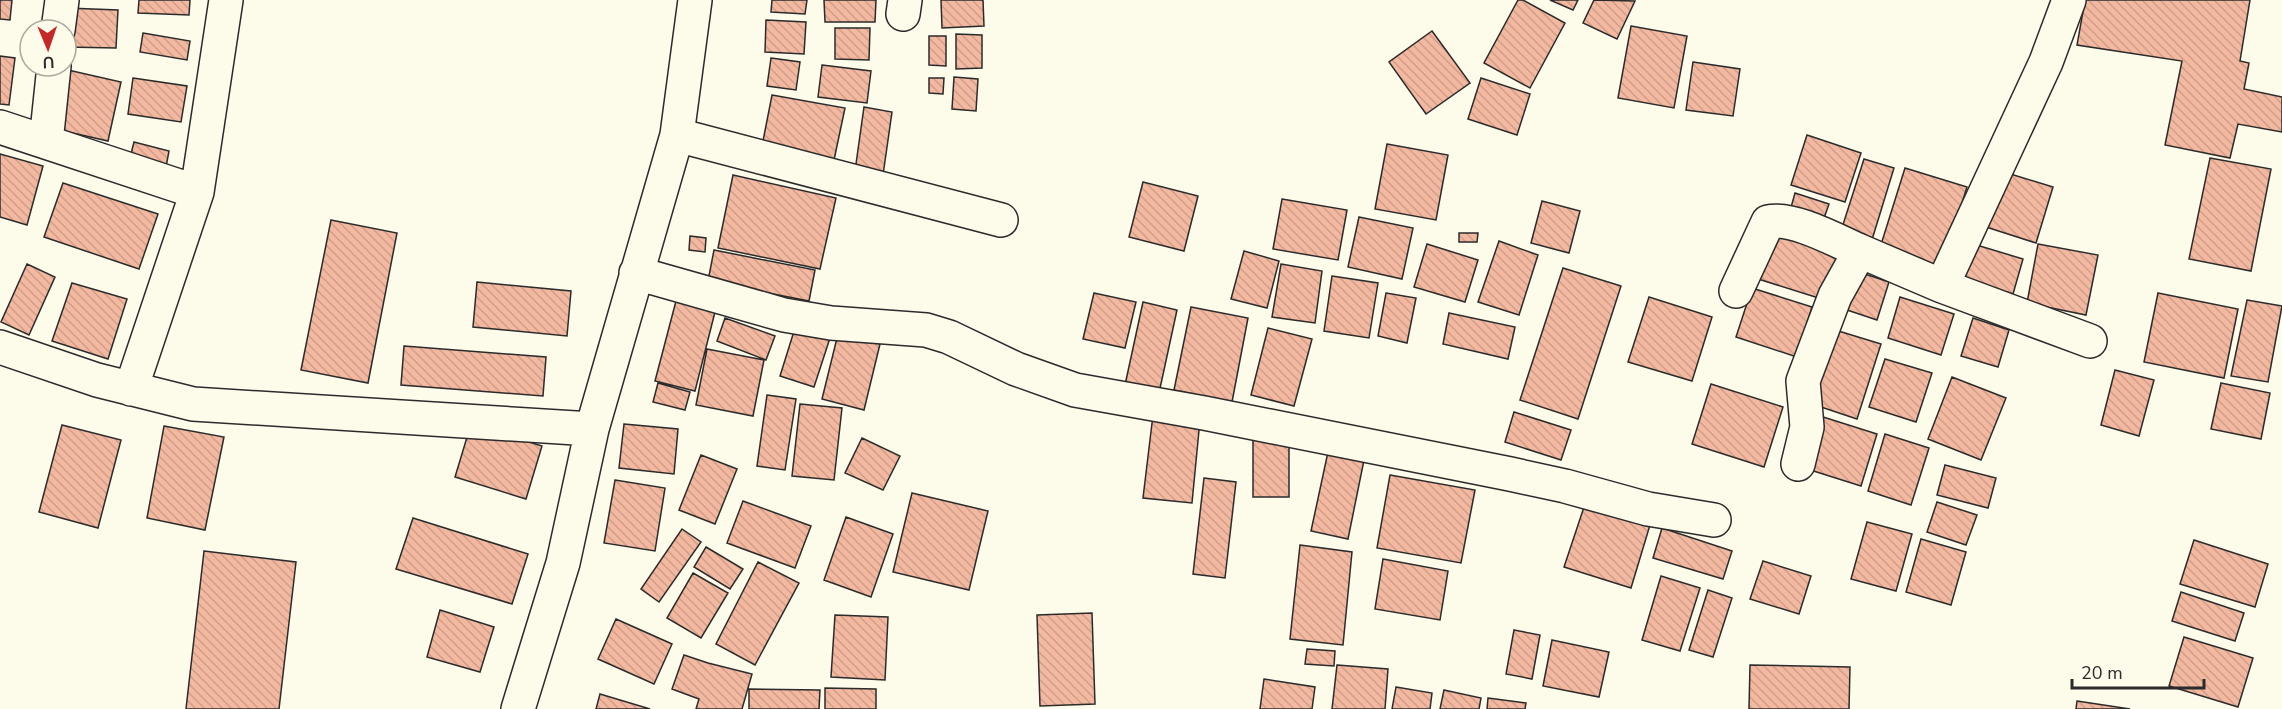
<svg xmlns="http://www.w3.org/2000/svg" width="2282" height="709" viewBox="0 0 2282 709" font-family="'Nunito Sans',sans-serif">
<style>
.building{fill:url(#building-back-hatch);stroke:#2b2b2b;stroke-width:1.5}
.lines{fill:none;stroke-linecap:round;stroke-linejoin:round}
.minor-casing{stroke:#2b2b2b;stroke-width:36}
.minor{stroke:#fdfbea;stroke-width:33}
</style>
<defs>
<pattern id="building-back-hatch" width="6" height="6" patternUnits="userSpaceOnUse" patternTransform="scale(1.5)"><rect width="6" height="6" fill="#f2b8a0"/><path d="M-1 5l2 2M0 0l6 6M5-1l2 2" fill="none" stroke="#d09e8a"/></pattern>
</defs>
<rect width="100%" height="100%" fill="#fdfbea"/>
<!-- building -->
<path class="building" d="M0,0H12L10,20L0,19Z
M139,0H190L189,15L138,13Z
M772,0H807L805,14L771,12Z
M824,0H876L875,22H825Z
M941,0H983L984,26L942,28Z
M1518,0H1523L1565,23L1530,88L1484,63Z
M1550,0H1578L1573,10Z
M1594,0L1635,1L1617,39L1583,23Z
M2085,0H2250L2240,61L2249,63L2244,89L2282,97V132L2238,124L2230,158L2165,145L2182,61L2077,45Z
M67,8L118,10L116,48L66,47Z
M766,20L806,22L804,54L765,52Z
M1631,26L1687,36L1674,108L1618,98Z
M835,28H870L869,60L835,59Z
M1432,31L1470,83L1426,114L1389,62Z
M143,33L190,41L187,60L140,52Z
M956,34L982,35V68L956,69Z
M929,36H946V66L929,65Z
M0,56L15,58L9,105L0,104Z
M771,58L800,62L796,90L767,86Z
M1693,62L1740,69L1733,116L1686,110Z
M822,65L871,71L867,103L818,97Z
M68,70L121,82L108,141L55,129Z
M954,77L978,79L976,111L952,109Z
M133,78L187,86L181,122L128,114Z
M929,78H944L943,94L929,93Z
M1481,78L1530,94L1517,135L1468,119Z
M772,95L845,108L834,160L762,146Z
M864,107L892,112L883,175L855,171Z
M1807,135L1861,153L1845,202L1791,185Z
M134,142L169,151L166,167L130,158Z
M1387,144L1448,155L1436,220L1375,209Z
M0,154L43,166L27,225L0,217Z
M2210,158L2271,169L2251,271L2189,259Z
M1864,159L1894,168L1871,243L1840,234Z
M1905,168L1967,187L1941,270L1879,251Z
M2004,172L2053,187L2036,243L1986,227Z
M733,175L836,198L820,269L718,248Z
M1143,182L1198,196L1184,251L1129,237Z
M63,183L158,214L139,269L44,237Z
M1795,193L1829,204L1823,221L1790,211Z
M1282,199L1347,210L1338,260L1273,249Z
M1542,201L1580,211L1569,253L1531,243Z
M1359,217L1413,228L1402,279L1348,267Z
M331,220L397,233L368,383L301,370Z
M1770,228L1842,250L1825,300L1755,278Z
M1459,233H1478L1477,242H1459Z
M690,236L706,238L705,252L689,250Z
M1499,241L1538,255L1519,315L1478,302Z
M1970,243L2023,259L2013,294L1959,277Z
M1427,244L1478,260L1465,302L1414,287Z
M2038,244L2098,255L2086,315L2027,303Z
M714,250L815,270L809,301L708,281Z
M1244,251L1279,261L1267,308L1231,299Z
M27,264L55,277L29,335L1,322Z
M1281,264L1322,271L1315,323L1272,317Z
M1563,268L1621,286L1578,419L1520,400Z
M1859,272L1889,282L1877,320L1847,310Z
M1332,276L1378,283L1369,338L1324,331Z
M477,282L571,291L567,336L473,327Z
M72,283L127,299L108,359L52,341Z
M1752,288L1812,307L1797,357L1736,337Z
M1094,293L1136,302L1125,348L1083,339Z
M1386,293L1416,298L1407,343L1378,336Z
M2158,293L2238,309L2224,378L2144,362Z
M1649,297L1712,317L1692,381L1628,362Z
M1900,297L1954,314L1941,355L1888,338Z
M2247,300L2282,306L2268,382L2231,376Z
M676,301L715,312L695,391L655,381Z
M1143,302L1177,310L1159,393L1125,385Z
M1191,307L1248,318L1232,402L1174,390Z
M1449,313L1515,327L1508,359L1443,344Z
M725,318L775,336L766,360L717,341Z
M1973,318L2009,330L1998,367L1961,356Z
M795,328L830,338L814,387L780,376Z
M1268,328L1312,339L1294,406L1251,395Z
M1832,329L1881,344L1857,419L1809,403Z
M838,334L880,344L864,410L822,399Z
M404,346L546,357L543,396L401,385Z
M707,349L764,360L753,416L696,405Z
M1885,359L1932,373L1916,422L1869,407Z
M2115,370L2154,380L2139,436L2101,425Z
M1952,377L2006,398L1981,460L1928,439Z
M658,383L690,392L685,410L653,402Z
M2221,383L2270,393L2261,439L2211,429Z
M1711,384L1783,407L1764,467L1692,444Z
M767,395L796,399L785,470L757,466Z
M800,404L842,408L834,480L792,476Z
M1514,412L1571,430L1561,460L1505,442Z
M1153,415L1200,420L1192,503L1143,498Z
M1820,416L1877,434L1861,486L1804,468Z
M471,424L542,446L526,499L455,477Z
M624,424L678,429L674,474L619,468Z
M62,425L121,440L98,528L39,512Z
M164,426L224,437L205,530L147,518Z
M1253,434L1289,435V497H1253Z
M1885,434L1929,448L1911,505L1868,491Z
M862,438L900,456L883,490L845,473Z
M1328,452L1364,460L1348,539L1311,531Z
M701,455L737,469L715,524L679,510Z
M1945,465L1996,478L1988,508L1937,495Z
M1390,475L1475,490L1461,563L1377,548Z
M1204,478L1236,482L1225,578L1193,574Z
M615,480L665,488L655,551L604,543Z
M912,493L988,511L969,590L893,572Z
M743,501L811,526L795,568L727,543Z
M1937,502L1977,515L1966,545L1927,532Z
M1585,504L1650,525L1631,588L1564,567Z
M846,517L893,534L871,597L824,580Z
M413,518L528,554L512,604L396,569Z
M1867,522L1912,534L1896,591L1851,579Z
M1662,528L1732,551L1723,579L1653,558Z
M682,529L701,542L659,602L641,589Z
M1921,539L1966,552L1951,605L1906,592Z
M2194,540L2268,564L2255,607L2180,584Z
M1300,545L1352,552L1343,645L1290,639Z
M706,547L743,569L730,589L694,567Z
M204,551L296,562L279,709H186Z
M1383,559L1448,571L1440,620L1375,609Z
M1763,561L1811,576L1799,614L1750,599Z
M758,562L799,583L755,665L716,644Z
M693,573L728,593L701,638L667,618Z
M1661,576L1700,588L1680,651L1642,640Z
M1708,590L1732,598L1713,657L1689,650Z
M2181,592L2244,613L2235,641L2172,621Z
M440,610L494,627L480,672L427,657Z
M1092,613L1095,704L1040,706L1037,615Z
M835,615L888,617L885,680L831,677Z
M616,619L672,644L654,684L598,659Z
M1514,630L1540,635L1532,679L1506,674Z
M2184,637L2253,658L2238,707L2169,686Z
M1552,640L1609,652L1599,697L1543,686Z
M1307,649L1335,651L1334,666L1305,664Z
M684,655L708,663L752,674L742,709H696L699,699L672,689Z
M1337,665L1388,669L1385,709H1332Z
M1750,665L1850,667L1849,709H1749Z
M1264,679L1315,687L1312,709H1260Z
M1396,687L1432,693L1430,709H1392Z
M825,688L876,689V709H825Z
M749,689L820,690L819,709H749Z
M1444,690L1481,698L1479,709H1440Z
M600,694L650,709H596Z
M1488,698L1526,703L1525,709H1487Z
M2077,701L2130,709H2076Z"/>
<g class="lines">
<!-- minor casing -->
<g class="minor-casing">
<path id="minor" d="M903,14L905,0
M58,30L62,0
M0,127L197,192
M677,135L1001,220
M46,142L54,66
M636,273L784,315L831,323L926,330L949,337L1016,369L1075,390L1204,413L1510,474L1565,486L1648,509L1714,520
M1942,286L2046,62L2069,0
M1736,291L1768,222C1792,216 1837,241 1860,251
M0,347L97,380L193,404L592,429
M131,389L197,192L226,0
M1798,464L1807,427L1803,381L1835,296L1860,251L1942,286L2090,341
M518,709L563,563L592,429L677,135L695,0"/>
</g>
<!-- minor -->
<use href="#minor" class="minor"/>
</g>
<!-- north arrow -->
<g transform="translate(48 48) rotate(178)"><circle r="28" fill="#fdfbea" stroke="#a9a89e" stroke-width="1.5"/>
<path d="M0-4.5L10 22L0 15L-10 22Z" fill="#c62828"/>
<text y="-9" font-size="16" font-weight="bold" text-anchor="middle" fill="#2b2b2b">U</text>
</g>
<!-- scale -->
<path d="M2072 679v9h132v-9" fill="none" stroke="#2b2b2b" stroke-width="3"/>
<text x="2081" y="679" font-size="18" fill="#2b2b2b" stroke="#fdfbea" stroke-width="4.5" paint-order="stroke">20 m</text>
</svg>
